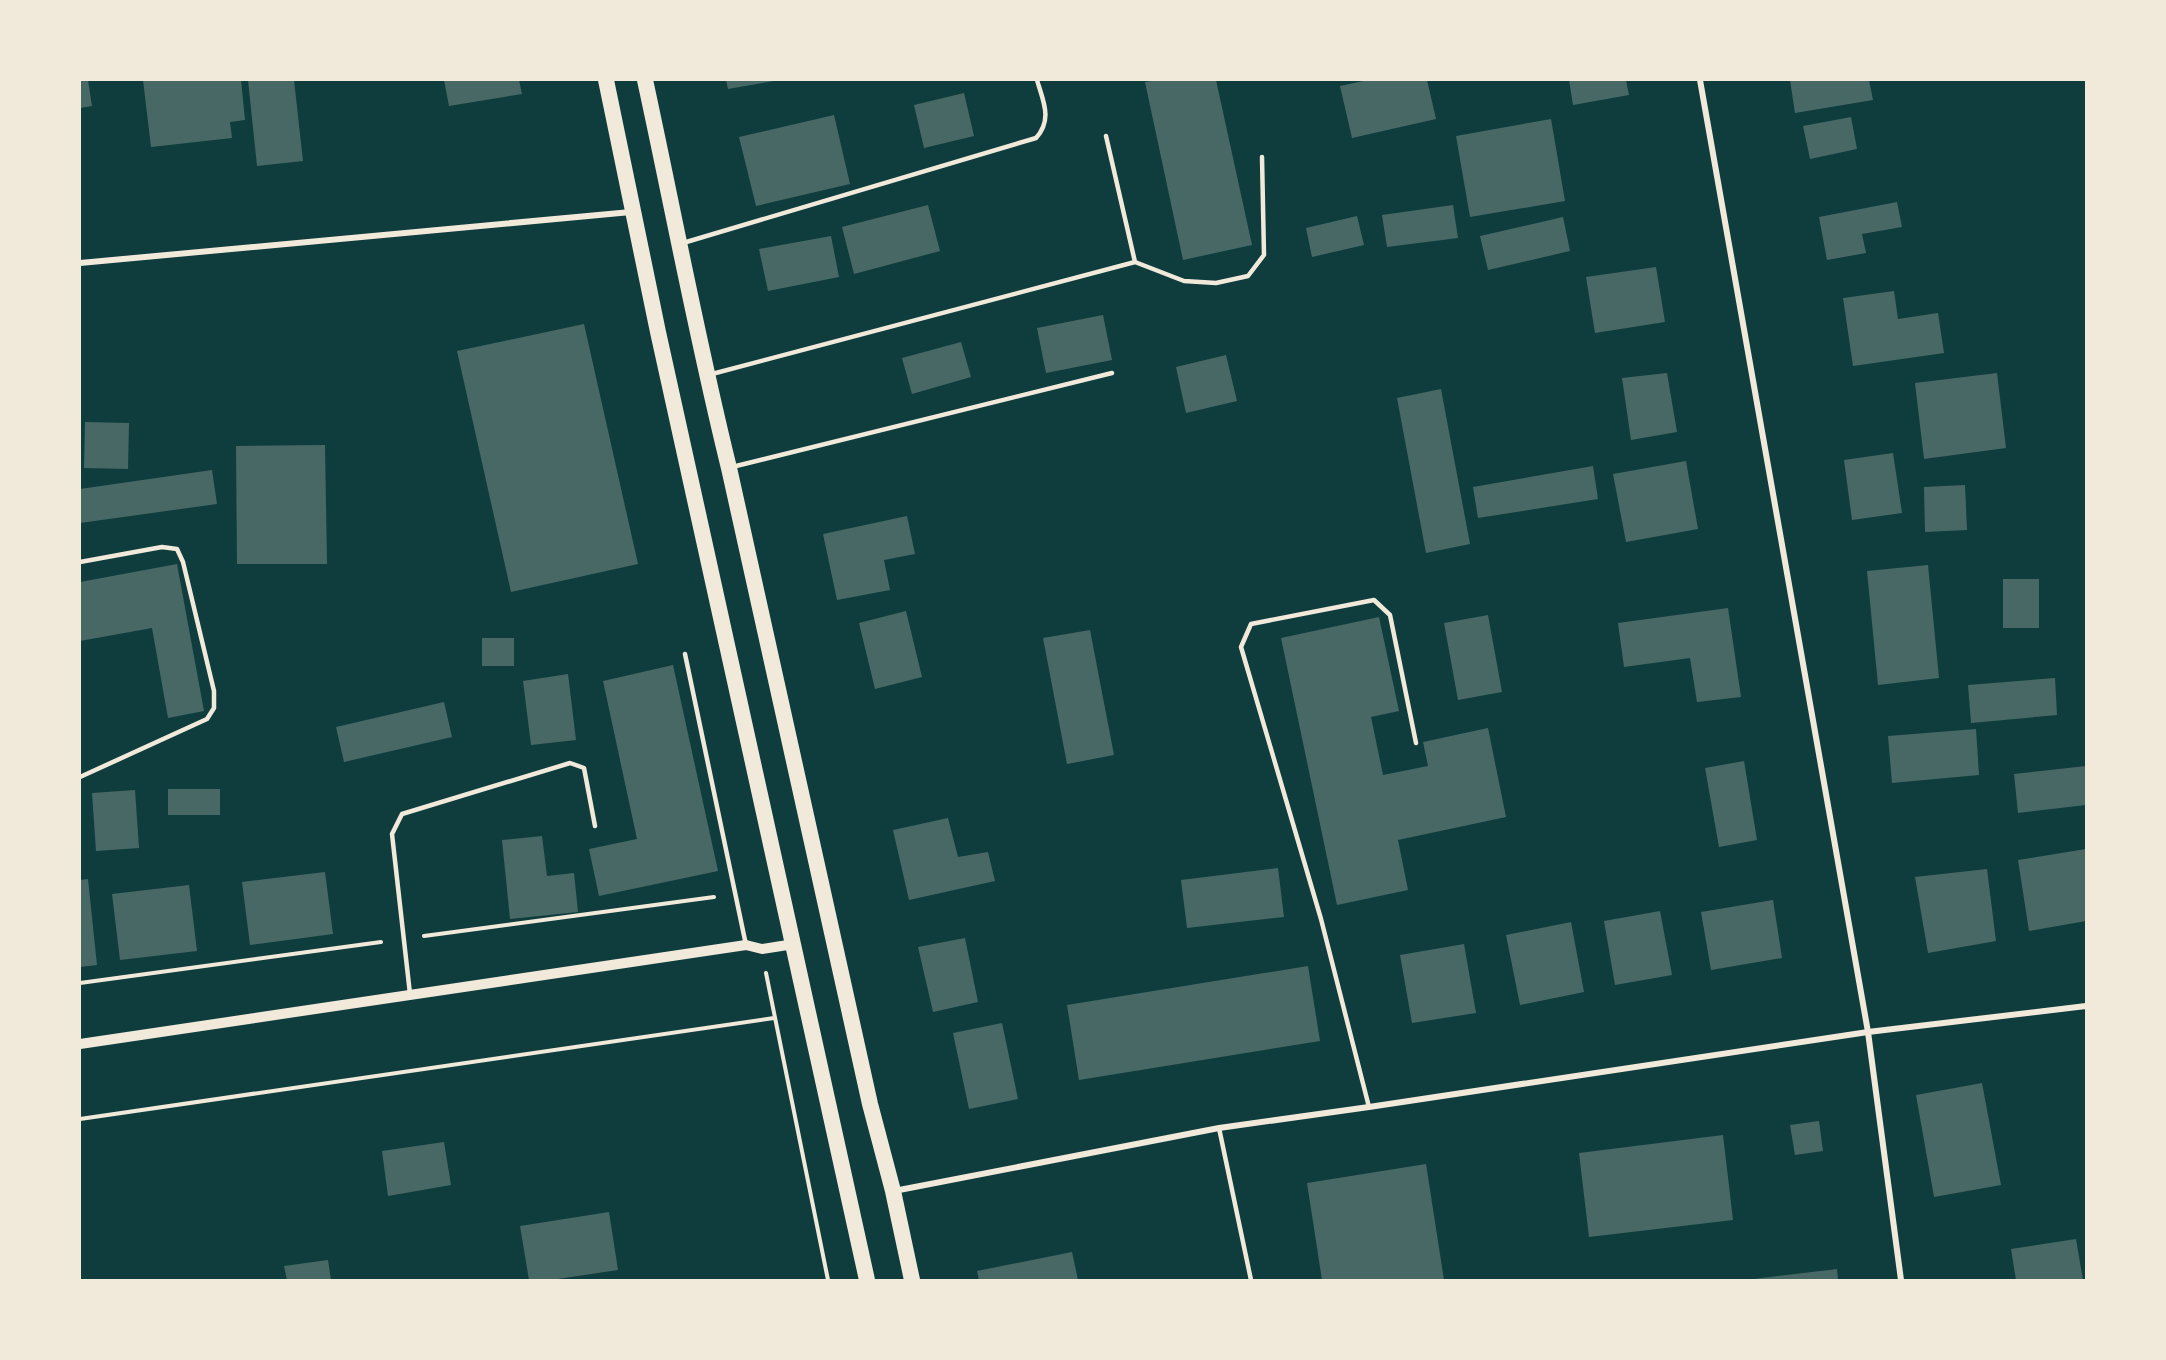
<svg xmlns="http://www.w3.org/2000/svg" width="2166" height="1360" viewBox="0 0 2166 1360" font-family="'Fira Sans',sans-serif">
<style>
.building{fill:#486865}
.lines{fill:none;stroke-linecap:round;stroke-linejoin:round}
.path{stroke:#f1e9da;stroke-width:4}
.service{stroke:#f1e9da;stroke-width:4.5}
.minor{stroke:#f1e9da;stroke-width:6}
.tertiary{stroke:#f1e9da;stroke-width:10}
.trunk{stroke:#f1e9da;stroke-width:16}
</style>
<rect width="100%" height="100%" fill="#0f3d3e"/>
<!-- building -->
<path class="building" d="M80,80H88L92,106L80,108Z
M143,80H241L245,120L230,122L232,138L151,147Z
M248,80H294L303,161L257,166Z
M444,80H519L522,94L449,106Z
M726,80H774V81L728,89Z
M1158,80H1216L1252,245L1183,260L1145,82Z
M1368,80H1427L1436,119L1352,138L1340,86Z
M1569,80H1626L1629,95L1573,105Z
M1790,80H1869L1873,100L1795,113Z
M964,93L974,136L924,148L914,105Z
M834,115L850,184L756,206L739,137Z
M1851,117L1857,149L1810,159L1803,126Z
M1551,119L1565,201L1470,217L1456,136Z
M1897,202L1902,227L1862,234L1866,253L1827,260L1819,217Z
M928,205L940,251L854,274L842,227Z
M1453,205L1458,238L1387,247L1382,215Z
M1357,216L1364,245L1312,257L1306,228Z
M1563,217L1570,251L1488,270L1480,236Z
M831,236L839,277L768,291L759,249Z
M1656,267L1665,322L1595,333L1586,277Z
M1894,291L1898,319L1938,313L1944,353L1853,366L1843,298Z
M1103,315L1112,360L1046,373L1037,328Z
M584,324L638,564L511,592L457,351Z
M961,342L971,377L912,394L902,358Z
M1226,355L1237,401L1186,413L1176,367Z
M1667,373L1677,432L1631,440L1622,378Z
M1997,373L2006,448L1924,459L1915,383Z
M1441,389L1470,544L1426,553L1397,398Z
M85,422L129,423L128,469L84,468Z
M325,445L327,564H237L236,446Z
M1893,453L1902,513L1852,520L1844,460Z
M1686,461L1698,529L1626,542L1613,474Z
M1593,466L1598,499L1478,518L1473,487Z
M212,470L217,504L80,523V489Z
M1965,485L1967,530L1925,532L1924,487Z
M907,516L915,554L884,560L890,590L837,600L823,534Z
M177,564L204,711L168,718L152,628L80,641V582Z
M1928,565L1939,678L1878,685L1867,571Z
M2003,579H2039V628H2003Z
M1728,608L1741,697L1697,702L1690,658L1624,667L1618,623Z
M906,611L922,677L875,689L859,623Z
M1488,615L1502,692L1458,700L1444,623Z
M1379,617L1399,711L1371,717L1383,775L1428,766L1423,742L1488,728L1506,817L1398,840L1408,890L1337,905L1281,638Z
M1090,630L1114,755L1067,764L1043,638Z
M482,638H514V666H482Z
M673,665L718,871L599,896L589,849L637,839L603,681Z
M568,674L576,740L531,745L523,681Z
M2055,678L2057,715L1971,723L1968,685Z
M444,702L452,737L344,762L336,727Z
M1976,729L1979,775L1892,783L1888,736Z
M1744,761L1757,840L1719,847L1705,768Z
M2086,766V805L2018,813L2014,774Z
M168,789H220V815H168Z
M135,790L139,848L96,851L92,793Z
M948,818L958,857L988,852L995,881L909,900L893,830Z
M542,836L547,876L574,873L578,912L510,919L502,840Z
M2086,849V921L2029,931L2018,860Z
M1278,868L1284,917L1187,928L1181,880Z
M1987,869L1996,941L1928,953L1915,877Z
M325,872L333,934L250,945L242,882Z
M88,879L97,965L80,967V880Z
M189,885L197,951L120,960L112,894Z
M1773,900L1782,958L1711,970L1701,912Z
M1660,911L1672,975L1615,985L1604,921Z
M1571,922L1584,992L1520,1005L1506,935Z
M965,938L978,1002L933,1012L918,947Z
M1464,944L1476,1013L1412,1023L1400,955Z
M1308,966L1320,1041L1079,1080L1067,1005Z
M1002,1023L1018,1099L969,1109L953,1033Z
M1982,1083L2001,1185L1934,1197L1916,1095Z
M1819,1121L1823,1151L1795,1155L1790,1125Z
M1723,1135L1733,1220L1589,1237L1579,1153Z
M444,1142L451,1185L388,1196L382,1151Z
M1426,1164L1444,1280H1322L1307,1183Z
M609,1212L618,1270L551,1280H529L520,1226Z
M2076,1239L2083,1280H2016L2011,1249Z
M1072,1252L1078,1280H979L977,1271Z
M328,1260L331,1280H287L284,1266Z
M1837,1269L1838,1280H1754V1279Z"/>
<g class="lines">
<!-- path -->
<path class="path" d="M424,936L714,897
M766,973L828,1280
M80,983L381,942
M80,1119L774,1018"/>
<!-- service -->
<path class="service" d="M1106,136L1135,262
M683,243L1036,138C1053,119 1043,101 1037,80
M712,374L1135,262L1184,281L1216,283L1248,276L1264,255L1262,157
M732,467L1112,373
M80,562L162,547L177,549L183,562L214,691V708L207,719L80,777
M685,654L746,945
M410,994L392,834L402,814L570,763L584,768L595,826
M1369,1107L1321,919L1241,647L1251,624L1374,600L1390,615L1416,743
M1219,1128L1251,1280"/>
<!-- minor -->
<path class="minor" d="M1700,80L1868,1032L1901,1280
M80,263L631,212
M894,1191L1219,1128L1369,1107L1868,1032L2086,1006"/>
<!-- tertiary -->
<path class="tertiary" d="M80,1044L746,945L762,949L794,944"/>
<!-- trunk -->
<path class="trunk" d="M606,80L658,332L867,1280
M645,80C673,209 697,339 729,468L870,1104L893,1191L912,1280"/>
</g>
<!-- border -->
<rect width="2166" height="1360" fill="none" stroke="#f1e9da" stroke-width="162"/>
</svg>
